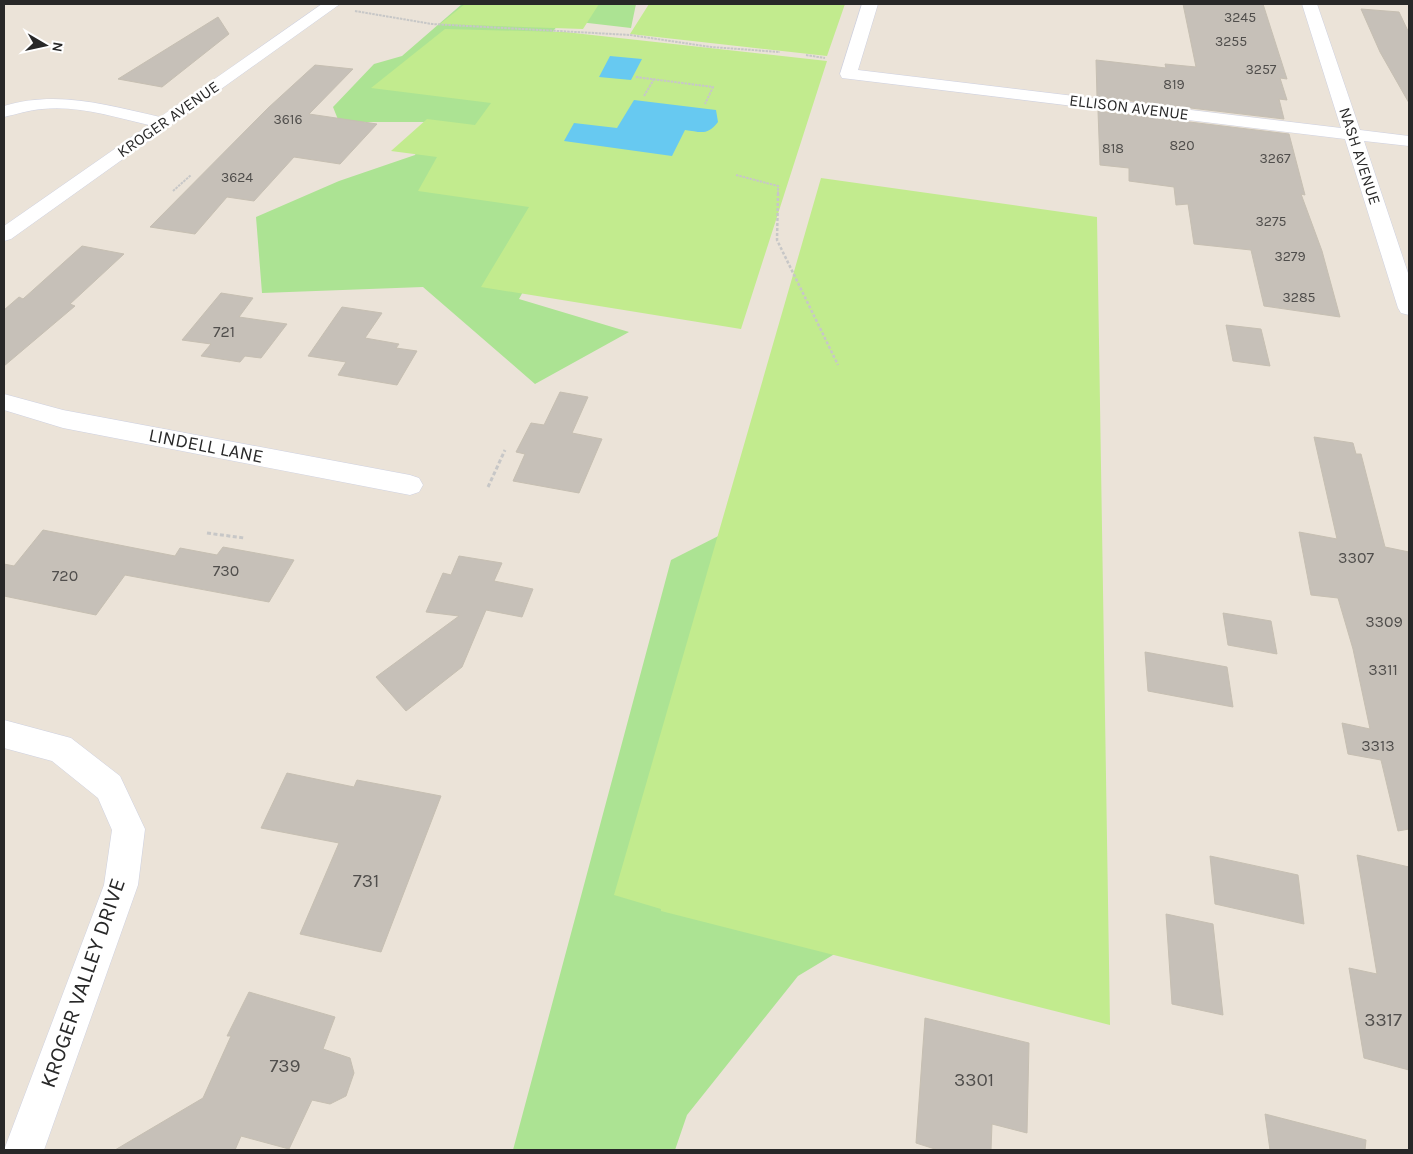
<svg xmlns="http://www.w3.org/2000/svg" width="1413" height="1154" viewBox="0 0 1413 1154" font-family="Karla,sans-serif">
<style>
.green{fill:#ace393}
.pitch{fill:#c2eb8e}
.water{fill:#67c9f1}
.building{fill:#c6c0b8;stroke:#c6bfb2}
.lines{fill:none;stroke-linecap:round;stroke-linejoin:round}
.minor-casing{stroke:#ced1e1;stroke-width:1}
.path-far2{stroke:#c7c7c7;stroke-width:2;stroke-dasharray:2.5 1;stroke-linecap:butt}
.path-far1{stroke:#c7c7c7;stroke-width:2.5;stroke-dasharray:3 2;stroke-linecap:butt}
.path{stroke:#c7c7c7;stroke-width:3;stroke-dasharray:4 2.5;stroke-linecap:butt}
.minor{fill:#fff;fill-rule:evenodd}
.labels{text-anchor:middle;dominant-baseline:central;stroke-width:5;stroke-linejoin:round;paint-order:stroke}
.far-number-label{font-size:14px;fill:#504e4c}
.far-street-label{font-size:16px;fill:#282828;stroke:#fff}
.number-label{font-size:16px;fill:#504e4c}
.street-label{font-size:19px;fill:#282828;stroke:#fff}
.near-number-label{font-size:19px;fill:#504e4c}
.near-street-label{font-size:22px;fill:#282828;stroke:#fff}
</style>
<rect width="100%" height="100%" fill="#ebe3d8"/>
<!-- green -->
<path class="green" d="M462,4H636L631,28L562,20L543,44L528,99L566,214L519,299L629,332L535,384L423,287L262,293L256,217L339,181L415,155L432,122H339L333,107L374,64L402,56Z
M740,525L996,857L798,976L687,1115L675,1150H513L671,560Z"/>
<!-- pitch -->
<path class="pitch" d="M465,4H599L583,29L440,24Z
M649,4H845L827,56L630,34Z
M445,29L565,32L827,61L741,329L481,287L529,207L418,191L437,157L391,151L427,119L475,125L491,103L371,88Z
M821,178L1097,217L1110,1025L661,911V909L614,895Z"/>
<!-- water -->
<path class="water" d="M610,56L642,59L631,80L599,77Z
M634,100L716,110L718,122C707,136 701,132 685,130L672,156L564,141L574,123L617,128Z"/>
<!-- building -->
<path class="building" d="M1183,4H1263L1287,79L1280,78L1287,100L1279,99L1284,119L1097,97L1096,60L1166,68L1165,64L1196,67Z
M1361,9L1399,12L1409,33V103L1380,52Z
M218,17L229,34L162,87L118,79Z
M315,65L353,69L309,114L377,124L340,164L294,157L254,201L227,197L195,234L150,227L268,108Z
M1098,111L1289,134L1305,195L1301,194L1322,251L1340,317L1264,306L1251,250L1194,244L1188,204L1176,205L1174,187L1129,181V168L1100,165Z
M82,246L124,254L70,304L75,306L4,366V310L19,297L23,299Z
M221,293L253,298L239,317L287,324L261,358L245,356L240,362L201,356L211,344L182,340Z
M342,307L382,313L365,338L399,344L396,348L417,351L397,385L338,375L346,362L308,356Z
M1226,325L1261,329L1270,366L1233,361Z
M560,392L588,397L572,433L602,439L579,493L513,481L525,454L516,452L531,423L544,425Z
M1314,437L1353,443L1356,454H1361L1385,547L1409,552V829L1398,831L1381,760L1348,754L1342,723L1370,729L1353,649L1338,598L1311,595L1299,532L1337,539Z
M43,530L175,556L180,548L217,555L223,547L294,560L269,602L125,575L96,615L4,596V564L14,566Z
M459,556L502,563L494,581L533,589L522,617L486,610L462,667L406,711L376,677L459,616L426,612L443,573L451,575Z
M1223,613L1271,621L1277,654L1228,645Z
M1145,652L1227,667L1233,707L1148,691Z
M287,773L354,787L357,780L441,796L381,952L300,934L339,843L261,828Z
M1357,855L1409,867V1070L1364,1058L1349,968L1377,974Z
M1210,856L1298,875L1304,924L1215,904Z
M1166,914L1213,924L1223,1015L1172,1004Z
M249,992L335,1017L323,1049L350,1058L354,1073L346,1096L330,1104L312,1100L289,1149L241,1136L235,1150H115L203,1098L231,1036H227Z
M925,1018L1029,1043L1027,1133L992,1124L991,1150H938L916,1143Z
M1265,1114L1366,1140L1365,1150H1270Z"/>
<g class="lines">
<!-- minor casing -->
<g class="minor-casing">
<path id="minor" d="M322,4H340L11,239L4,241V226L149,125C114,117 78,105 42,109C29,110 17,114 4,117V106C57,90 107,105 160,117Z
M862,4H878L858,70L1341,128L1302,4H1317L1360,130L1409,136V146L1364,141L1409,276V315L1401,313L1398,308L1345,139L842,78L840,74Z
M4,394L63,410L410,475L419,478L423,485L419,492L410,495L63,428L4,410Z
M4,720L71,738L120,776L145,829L138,885L44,1150H4L104,885L112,830L98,798L52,761L4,748Z"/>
</g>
<!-- path-far2 -->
<path class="path-far2" d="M355,11L432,24L630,35L711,47L780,52
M806,55L825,58
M636,77L713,87L705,104
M644,96L654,79
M736,175L778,186V194
M173,191L191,175"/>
<!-- path-far1 -->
<path class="path-far1" d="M778,193L777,240L838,365"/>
<!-- path -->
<path class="path" d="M488,487L505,450
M207,533L244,538"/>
<!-- minor -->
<use href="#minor" class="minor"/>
</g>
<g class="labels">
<!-- far-number labels -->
<g class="far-number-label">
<text x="1240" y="17">3245</text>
<text x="1231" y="41">3255</text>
<text x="1261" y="69">3257</text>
<text x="1174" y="84">819</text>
<text x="288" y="119">3616</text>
<text x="1182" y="145">820</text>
<text x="1113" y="148">818</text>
<text x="1275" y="158">3267</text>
<text x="237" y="177">3624</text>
<text x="1271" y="221">3275</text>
<text x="1290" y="256">3279</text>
<text x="1299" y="297">3285</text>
</g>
<!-- far-street labels -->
<g class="far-street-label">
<text transform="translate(1129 107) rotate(7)">ELLISON AVENUE</text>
<text transform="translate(168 119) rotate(-35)">KROGER AVENUE</text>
<text transform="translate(1360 156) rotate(72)">NASH AVENUE</text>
</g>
<!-- number labels -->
<g class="number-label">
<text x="224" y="331">721</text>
<text x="1356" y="557">3307</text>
<text x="226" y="570">730</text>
<text x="65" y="575">720</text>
<text x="1384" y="621">3309</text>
<text x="1383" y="669">3311</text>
<text x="1378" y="745">3313</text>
</g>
<!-- street labels -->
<g class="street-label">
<text transform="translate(206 446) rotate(11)">LINDELL LANE</text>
</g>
<!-- near-number labels -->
<g class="near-number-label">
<text x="366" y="881">731</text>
<text x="1383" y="1020">3317</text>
<text x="285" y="1066">739</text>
<text x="974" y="1080">3301</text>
</g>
<!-- near-street labels -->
<g class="near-street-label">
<text transform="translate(83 983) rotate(-71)">KROGER VALLEY DRIVE</text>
</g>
</g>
<!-- border -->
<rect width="1413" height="1154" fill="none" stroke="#282828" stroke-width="10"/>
<!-- north arrow -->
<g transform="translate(45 45) rotate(99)" stroke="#ffffff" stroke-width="4" paint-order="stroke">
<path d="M0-4L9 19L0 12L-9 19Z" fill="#282828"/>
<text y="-8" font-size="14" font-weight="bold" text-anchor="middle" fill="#282828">N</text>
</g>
</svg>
